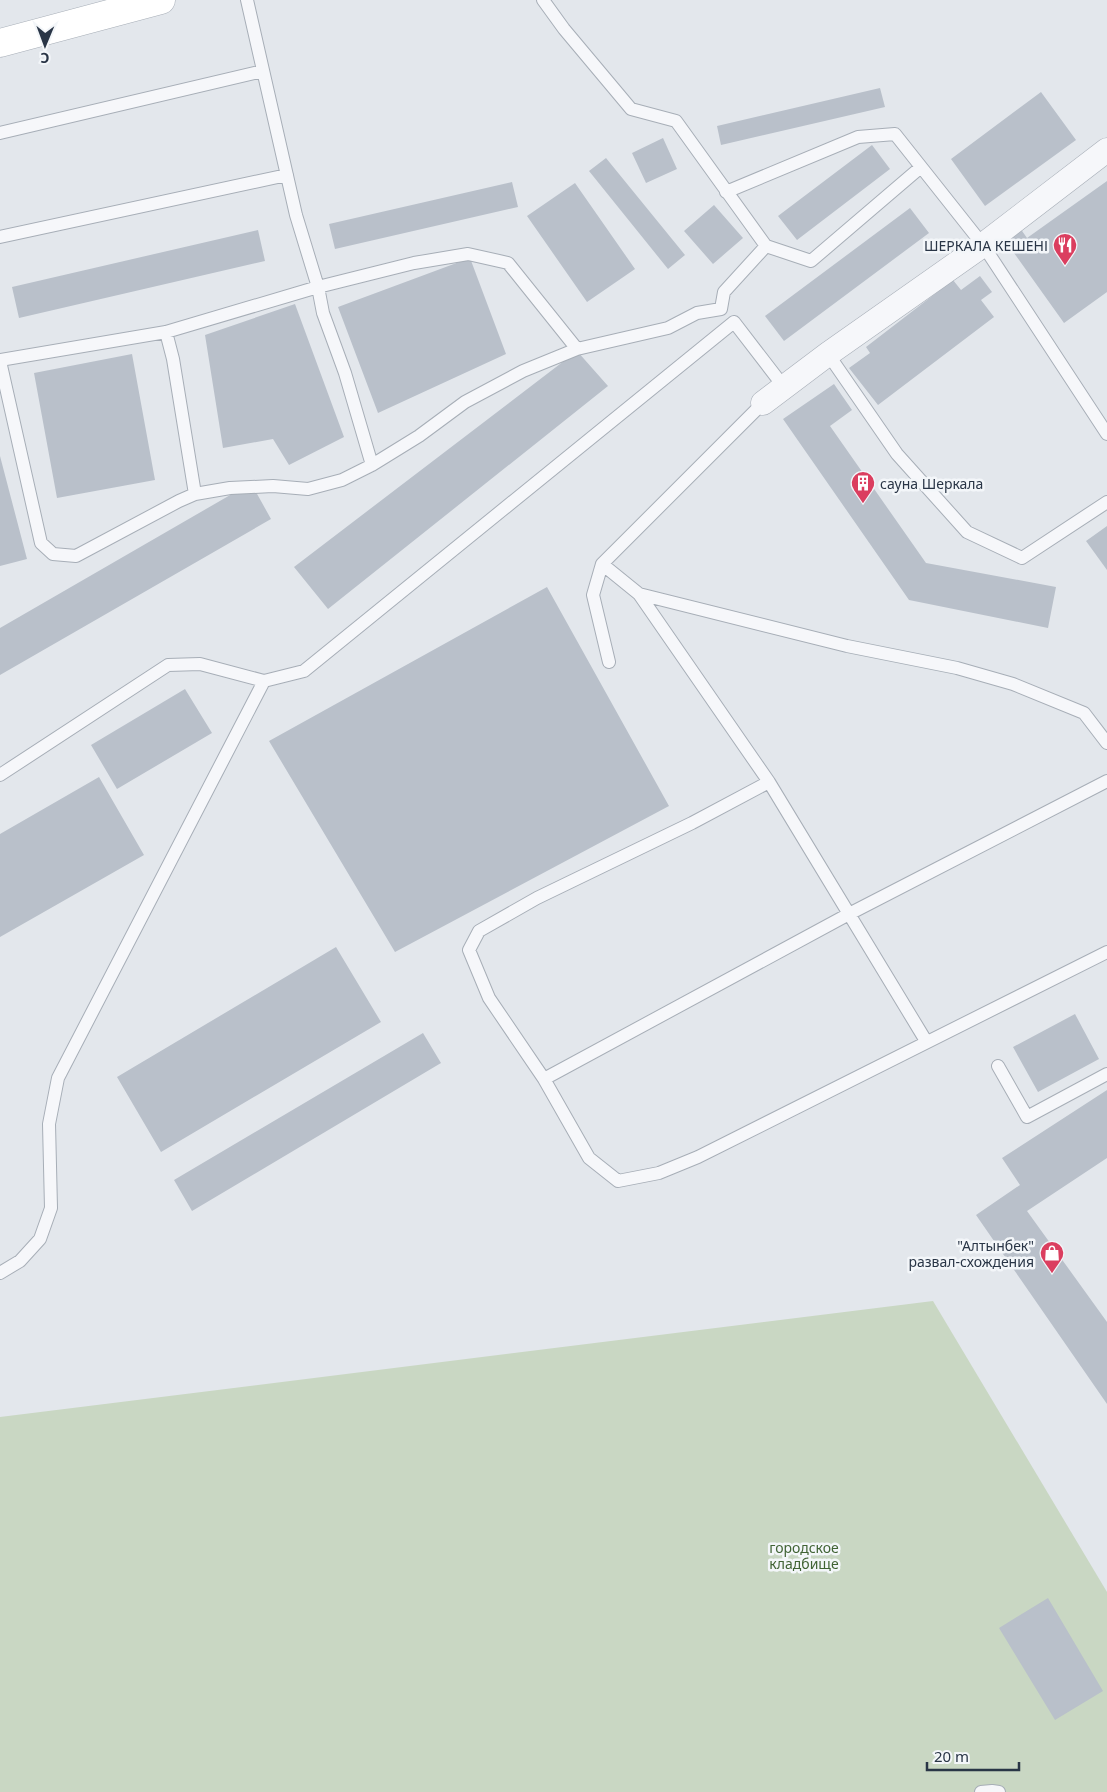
<svg xmlns="http://www.w3.org/2000/svg" width="1107" height="1792" viewBox="0 0 1107 1792" font-family="'Noto Sans',sans-serif">
<style>
.green{fill:#c9d7c3}
.building{fill:#b9c0ca}
.lines{fill:none;stroke-linecap:round;stroke-linejoin:round}
.lane-casing{stroke:#a7aeb7;stroke-width:14}
.street-casing{stroke:#a7aeb7;stroke-width:25}
.secondary-casing{stroke:#a7aeb7;stroke-width:29}
.lane{stroke:#f6f7fa;stroke-width:12}
.street{stroke:#f6f7fa;stroke-width:24}
.secondary{stroke:#fff;stroke-width:28}
.labels{text-anchor:middle;dominant-baseline:central;stroke-width:5;stroke-linejoin:round;paint-order:stroke}
.poi-label{font-size:14px;fill:#293546;stroke:#f3f6f9;text-anchor:end}
.park-label{font-size:14px;fill:#406334;stroke:#f3f6f9}
</style>
<rect width="100%" height="100%" fill="#e3e7ec"/>
<!-- green -->
<path class="green" d="M933,1301L1107,1592V1792H0V1417Z"/>
<!-- building -->
<path class="building" d="M880,88L885,107L721,145L717,126Z
M1041,92L1076,140L985,206L951,159Z
M663,138L677,169L646,183L632,153Z
M872,145L890,169L797,240L778,216Z
M606,158L685,255L668,269L589,171Z
M1107,181V292L1064,323L1004,239L1020,228L1027,238Z
M512,182L518,207L335,249L329,224Z
M575,183L635,269L587,302L527,216Z
M714,205L743,238L713,264L684,231Z
M910,208L929,233L784,341L765,316Z
M258,230L265,261L19,318L12,287Z
M470,258L506,354L378,413L338,307Z
M980,276L992,292L981,300L994,317L878,405L849,368L870,353L866,347L953,280L961,290Z
M295,304L344,437L289,465L273,439L223,448L205,335Z
M577,351L608,386L328,609L294,567Z
M132,354L155,480L57,498L34,373Z
M834,384L852,410L830,426L926,563L1056,587L1048,628L909,600L783,419Z
M0,456L27,559L0,566Z
M251,483L271,519L0,675V628Z
M1107,526V570L1086,541Z
M547,587L669,806L395,952L269,741Z
M185,689L212,733L117,789L91,745Z
M99,777L144,855L0,937V834Z
M336,947L381,1022L161,1152L117,1077Z
M1075,1014L1099,1059L1038,1092L1013,1047Z
M423,1033L441,1063L192,1211L174,1180Z
M1107,1090V1158L1027,1211L1107,1322V1404L976,1215L1020,1185L1002,1158Z
M1048,1598L1103,1691L1055,1720L999,1628Z"/>
<g class="lines">
<!-- lane casing -->
<g class="lane-casing">
<path id="lane" d="M543,0L564,29L631,109L676,121L766,246L724,292L721,309L697,313L668,328L577,349
M0,133L263,71
M726,192L858,137L895,134L983,245L1107,434
M0,237L287,175
M766,246L811,261L921,167
M828,354L897,454L967,532L1022,558L1107,502
M0,360L166,332L318,287L296,215L247,0
M0,361L41,543L53,554L76,556L179,501L195,494L173,359L166,332
M195,494L230,488L273,486L308,489L342,480L372,465L419,436L465,402L523,371L577,349L508,263L468,254L414,263L318,287L323,313L345,373L372,465
M602,564L639,594L847,646L957,668L1013,684L1084,713L1107,743
M639,594L769,782L926,1041
M609,662L593,595L602,564L763,403
M0,775L168,665L200,664L264,681L304,671L734,322L784,387
M769,782L692,823L537,898L479,931L469,950L489,998L544,1079L589,1158L618,1181L659,1173L698,1157L1107,952
M998,1066L1027,1117L1107,1074
M544,1079L849,914L1107,781
M0,1273L20,1261L40,1239L51,1208L49,1124L58,1078L264,681
M981,1792L992,1791L999,1792"/>
</g>
<!-- street casing -->
<g class="street-casing">
<path id="street" d="M763,403L828,354L983,245L1107,150"/>
</g>
<!-- secondary casing -->
<g class="secondary-casing">
<path id="secondary" d="M0,43L161,0"/>
</g>
<!-- lane -->
<use href="#lane" class="lane"/>
<!-- street -->
<use href="#street" class="street"/>
<!-- secondary -->
<use href="#secondary" class="secondary"/>
</g>
<!-- icons -->
<defs>
<g id="restaurant-pin" transform="scale(1.25)"><path d="M0 17L-7.5 6A9.5 9.5 0 1 1 7.5 6Z" fill="#db3e5f" stroke="#f3f6f9"/><path d="M-5-6h1v4h1v-4h1v4h1v-4h1v5L-1.5 .5V6h-2V.5L-5-1ZM5-6V6H3V1.5H1.5Q1.5-4 5-6Z" fill="#fff"/></g>
<g id="building-pin" transform="scale(1.25)"><path d="M0 17L-7.5 6A9.5 9.5 0 1 1 7.5 6Z" fill="#db3e5f" stroke="#f3f6f9"/><path d="M-4-6H4V6H1V3H-1V6H-4ZM-2.5-4.3h1.7v1.8h-1.7ZM.8-4.3h1.7v1.8H.8ZM-2.5-1h1.7V.8h-1.7ZM.8-1h1.7V.8H.8Z" fill="#fff"/></g>
<g id="shop-pin" transform="scale(1.25)"><path d="M0 17L-7.5 6A9.5 9.5 0 1 1 7.5 6Z" fill="#db3e5f" stroke="#f3f6f9"/><path d="M-5-2.5h2.3a2.7 3.5 0 0 1 5.4 0H5L5.5 6h-11ZM-1.5-2.5h3a1.5 2.3 0 0 0-3 0Z" fill="#fff"/></g>
</defs>
<g fill-rule="evenodd">
<use href="#restaurant-pin" x="1065" y="245"/>
<use href="#building-pin" x="863" y="483"/>
<use href="#shop-pin" x="1052" y="1253"/>
</g>
<g class="labels">
<!-- poi labels -->
<g class="poi-label">
<text x="1048" y="245">ШЕРКАЛА КЕШЕНІ</text>
<text x="880" y="483" text-anchor="start">сауна Шеркала</text>
<text x="1034" y="1245">"Алтынбек"<tspan x="1034" dy="16">развал-схождения</tspan></text>
</g>
<!-- park labels -->
<g class="park-label">
<text x="804" y="1547">городское<tspan x="804" dy="16">кладбище</tspan></text>
</g>
</g>
<!-- north arrow -->
<g transform="translate(45 45) rotate(181)" stroke="#f3f6f9" stroke-width="4" paint-order="stroke">
<path d="M0-4L9 19L0 12L-9 19Z" fill="#293546"/>
<text y="-8" font-size="14" font-weight="bold" text-anchor="middle" fill="#293546">С</text>
</g>
<!-- scale -->
<path d="M927 1762v8h92v-8" fill="none" stroke="#293546" stroke-width="2.5"/>
<text x="934" y="1762" font-size="15" fill="#293546" stroke="#f3f6f9" stroke-width="4" paint-order="stroke">20 m</text>
</svg>
